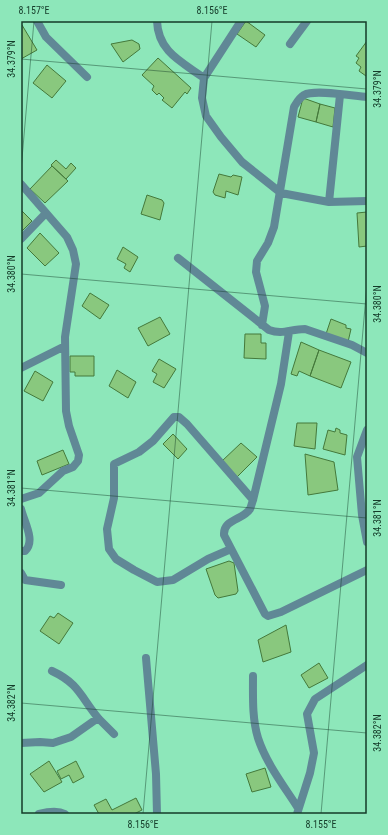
<svg xmlns="http://www.w3.org/2000/svg" width="388" height="835" viewBox="0 0 388 835" font-family="'Roboto Condensed',sans-serif">
<style>
.building{fill:#89c87e;stroke:#44793b}
.lines{fill:none;stroke-linecap:round;stroke-linejoin:round}
.minor{stroke:#608896;stroke-width:8}
.ticks{fill:none;stroke:#143b29;stroke-width:1;stroke-opacity:0.45}
.neatline{fill:none;stroke:#143b29;stroke-width:1.5}
.ticks-label{font-size:10px;text-anchor:middle;fill:#143b29}
</style>
<rect width="100%" height="100%" fill="#8de7ba"/>
<!-- building -->
<path class="building" d="M246,21L265,35L256,47L237,34Z
M22,25L37,50L21,59V26Z
M132,40L139,44L140,49L123,62L111,44Z
M367,41V75L366,76L359,71L361,67L356,63L359,58L356,56Z
M158,58L191,88L187,94L185,92L172,108L162,100L164,98L159,93L157,95L152,90L154,86L142,75Z
M47,65L66,81L52,98L33,83Z
M303,98L320,104L316,122L298,117Z
M320,104L335,108L333,127L316,122Z
M56,160L66,169L71,163L76,168L66,179L51,165Z
M52,166L68,181L45,203L30,189Z
M219,174L231,177L233,175L242,177L238,195L226,191L225,198L215,195L213,192Z
M147,195L162,200L164,203L160,220L141,214Z
M21,210L32,221L21,232Z
M367,212V246L359,247L357,213Z
M40,233L59,253L45,266L27,248Z
M123,247L138,257L130,272L124,268L126,264L117,259Z
M90,293L109,305L100,319L82,306Z
M160,317L170,334L148,346L138,328Z
M331,319L346,325V328L351,329L348,342L326,334Z
M245,334H261V343H266V359L244,358Z
M301,342L319,350L310,376L299,371L297,376L291,374Z
M319,350L351,362L341,388L310,376Z
M70,356H94V376H75V372H70Z
M159,359L176,369L164,388L153,382L157,374L152,371Z
M117,370L136,382L128,398L109,386Z
M35,371L53,382L43,401L24,391Z
M297,423H317L315,449L294,446Z
M336,428L340,430V433L347,435L345,455L323,449L328,430L335,432Z
M173,434L187,449L178,459L163,444Z
M241,443L257,457L237,477L222,461Z
M63,450L69,464L42,475L37,461Z
M305,454L334,462L338,490L308,495Z
M229,561L234,563L238,591L236,594L218,598L215,595L206,569Z
M58,613L73,623L59,644L40,631L50,616L54,618Z
M286,625L291,652L263,662L258,640Z
M319,663L328,678L309,688L301,675Z
M49,761L62,782L44,792L30,774Z
M76,761L84,777L73,783L69,775L61,779L57,771Z
M265,768L271,787L252,792L246,774Z
M136,798L142,810L134,814H99L94,805L106,799L112,810Z"/>
<g class="lines">
<!-- minor -->
<path class="minor" d="M37,21L46,37L87,77
M157,21C158,52 182,62 204,78L202,98L206,116L221,137L242,162L281,193L329,202L367,201
M290,44L307,21
M204,78L241,21
M21,184L67,237L73,250L76,264L65,337L66,411L69,426L79,455L78,461L73,467L63,471L39,493L21,499
M329,202L340,95
M21,239L46,213
M178,258L269,330C283,335 290,329 305,329L352,345L367,353
M262,325L265,306L256,272L257,261L268,243L274,227L294,107C297,102 299,98 304,95C315,89 353,96 367,97
M289,332L281,384L253,500C252,503 251,507 250,509C243,520 223,519 224,535L265,614L268,616L281,612L367,570
M21,368L65,346
M367,430L357,457L362,515L367,542
M21,509C24,522 36,541 25,551H21
M231,549L208,559L173,580L157,582L134,570L116,559L109,549L107,529L114,498V464L139,452L153,441L174,417H179L187,424L253,500
M21,573L25,580L61,585
M146,658L156,774L157,814
M52,671C80,684 81,698 99,719C104,724 109,729 114,734
M253,676C253,696 252,719 258,738C266,763 284,786 298,808
M21,743L40,742L53,743L71,737L98,718
M39,814C47,812 57,810 65,814
M297,814L310,773L314,753L307,714L315,699L367,665"/>
</g>
<!-- ticks -->
<path class="ticks" d="M21,59L367,89M21,170L34,21M21,274L367,304M21,488L367,518M21,703L367,733M143,814L212,21M321,814L367,284"/>
<!-- border -->
<rect width="388" height="835" fill="none" stroke="#8de7ba" stroke-width="44"/>
<rect x="22" y="22" width="344" height="791" class="neatline"/>
<g class="ticks-label">
<text x="34" y="14">8.157°E</text>
<text x="212" y="14">8.156°E</text>
<text transform="translate(11 59) rotate(-90)" y="4">34.379°N</text>
<text transform="translate(377 89) rotate(-90)" y="4">34.379°N</text>
<text transform="translate(11 274) rotate(-90)" y="4">34.380°N</text>
<text transform="translate(377 304) rotate(-90)" y="4">34.380°N</text>
<text transform="translate(11 488) rotate(-90)" y="4">34.381°N</text>
<text transform="translate(377 518) rotate(-90)" y="4">34.381°N</text>
<text transform="translate(11 703) rotate(-90)" y="4">34.382°N</text>
<text transform="translate(377 733) rotate(-90)" y="4">34.382°N</text>
<text x="143" y="828">8.156°E</text>
<text x="321" y="828">8.155°E</text>
</g>
</svg>
